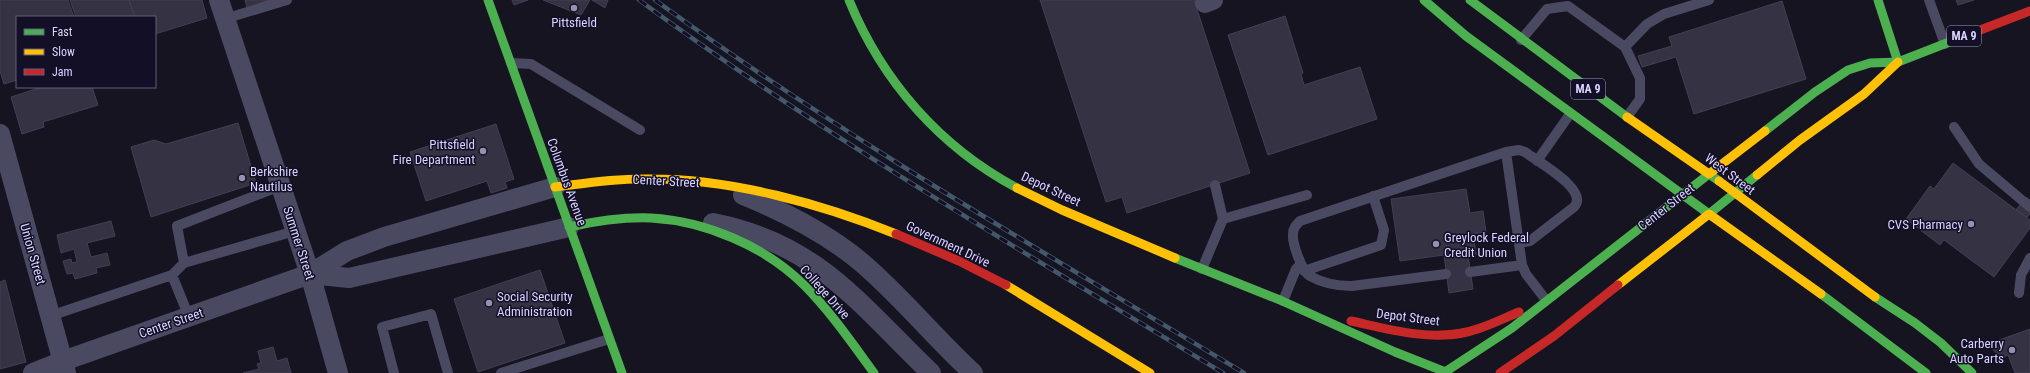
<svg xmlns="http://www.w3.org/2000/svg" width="2030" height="373" viewBox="0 0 2030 373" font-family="'Roboto Condensed',sans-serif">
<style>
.building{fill:#343243;stroke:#433f54}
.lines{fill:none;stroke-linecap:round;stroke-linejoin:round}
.lane{stroke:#4a4962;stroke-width:10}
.street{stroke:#4a4962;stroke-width:20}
.fast{stroke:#4caf50;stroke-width:9}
.slow{stroke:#ffc107;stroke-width:9}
.jam{stroke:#c62828;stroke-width:9}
.rail-casing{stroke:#43596b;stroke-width:4.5}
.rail{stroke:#130f26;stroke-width:3;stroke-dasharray:9;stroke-linecap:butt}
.poi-dot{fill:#9591b1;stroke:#130f26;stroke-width:1.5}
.labels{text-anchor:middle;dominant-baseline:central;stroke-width:3;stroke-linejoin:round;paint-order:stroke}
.shield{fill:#130f26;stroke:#9e99be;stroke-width:1}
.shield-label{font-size:12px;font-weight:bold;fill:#d9d4ff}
.poi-label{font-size:13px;fill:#d9d4ff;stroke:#130f26;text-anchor:end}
.street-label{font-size:13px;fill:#d9d4ff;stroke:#130f26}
</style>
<rect width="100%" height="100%" fill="#161421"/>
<!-- building -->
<path class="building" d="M0,0H68L74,17H17V80L4,84L0,71Z
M70,0H129L135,17H76Z
M129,0H202L207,18L155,34V17H135Z
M245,0H269L247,8Z
M512,0H528L514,5Z
M543,0H590L581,15Z
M592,0H608L605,8Z
M1040,0H1194L1250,173L1127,213L1122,197L1106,202Z
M1956,0H1974L1958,5Z
M1782,1L1806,79L1694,114L1676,57L1642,67L1638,56L1672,46L1669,37Z
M1285,16L1303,73L1301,74L1304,85L1360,67L1377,119L1268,155L1228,35Z
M42,87H92L98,105L43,122L44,127L22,134L11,97Z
M238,123L256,183L151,217L131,147L154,140L166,144Z
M496,124L514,179L505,182L507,188L491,193L487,181L426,201L410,152Z
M1953,163L2030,220V228L1994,277L1944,240L1940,245L1906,219L1930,186L1934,189Z
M1466,189L1470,213L1483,211L1486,232L1473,234L1476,254L1468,255L1473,289L1449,293L1444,255L1400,261L1391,199Z
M2026,197L2030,200V214L2027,217L2016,210Z
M111,221L115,236L87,243L91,257L107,253L110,265L96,268L97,273L75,279L73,273L67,274L63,261L71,259L72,263L77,262L74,249L61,253L57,235Z
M540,270L565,343L478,372L454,299Z
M5,280L26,362L0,369V282Z
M2030,329V373H2015L2008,355L2001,358L1988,344Z
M273,347L277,361L287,358L291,373H243L259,369L257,364L261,363L258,351Z"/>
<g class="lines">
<!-- lane -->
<path class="lane" d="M1929,0L1945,44
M224,19L287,0
M1521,40L1547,9L1568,6L1625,47L1640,78V99L1627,117
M1625,47L1647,24L1664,14L1709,0
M511,63L531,64L640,130
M1954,127L1979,164L2030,207
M1506,152L1522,265L1526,274L1546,300
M1537,161L1570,114
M1215,185L1223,219
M184,263L177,226L280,186
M1202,269L1223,219L1307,195
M1304,271L1381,245L1384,230L1373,196
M1470,272L1522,265
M1446,274L1352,286C1338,286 1322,283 1310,276C1302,272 1292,243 1293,234C1293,228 1296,225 1300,221L1506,152L1519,150L1525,152C1538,162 1590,190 1574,207L1530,241L1519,243
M172,275L184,263L295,231
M2019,293L2021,275L2030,258
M1283,301L1296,269L1301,264
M50,316L172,275L189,317
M394,373L382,327L431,314L448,373
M501,373L609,339"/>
<!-- street -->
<path class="street" d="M219,0L310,274L338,373
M1205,3L1213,0
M0,134L66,373
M743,195C785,212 826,233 861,262C901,296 934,337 973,373
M713,223C817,243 860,305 931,373
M310,274L349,278L569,227
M33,373L63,361L310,274L347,251L384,237L555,187"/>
<!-- fast -->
<path class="fast" d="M488,0L622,373
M849,0C882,81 940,147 1017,188
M1424,0L1466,36L1709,214L1757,175
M1470,0L1627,117
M1878,0L1898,62
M1765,131L1815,92L1848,70L1870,63L1898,62L1975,32
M569,227C596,221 623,217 651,218C705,221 765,246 804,285C830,311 852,343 874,373
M1175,258L1280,300L1395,352L1448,373
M1821,294L1926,373
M1875,297L1915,323L1941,343L1972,373
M1445,372L1512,328L1709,174L1719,181"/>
<!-- slow -->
<path class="slow" d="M1627,117L1709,174L1765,131
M1757,175L1800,140L1864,94L1898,62
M1719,181L1875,297
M555,187C587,183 619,178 652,179C732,179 822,204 896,234
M1017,188L1062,210L1175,258
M1006,285L1150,373
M1618,285L1709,214L1821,294"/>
<!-- jam -->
<path class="jam" d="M1975,32L2030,11
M896,234L959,261L1006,285
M1351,321C1388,329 1429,341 1467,332C1485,328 1502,319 1519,312
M1500,373L1554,336L1618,285"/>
<!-- rail casing -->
<g class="rail-casing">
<path id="rail" d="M639,0C825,137 1026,253 1223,373
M655,0C843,137 1045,253 1244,373"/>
</g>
<!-- rail -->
<use href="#rail" class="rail"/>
</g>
<!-- markers -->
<g class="poi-dot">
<circle cx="574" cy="8" r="4"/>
<circle cx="483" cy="151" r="4"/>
<circle cx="242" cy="178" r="4"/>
<circle cx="1971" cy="224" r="4"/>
<circle cx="1436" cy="244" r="4"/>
<circle cx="489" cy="303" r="4"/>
<circle cx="2012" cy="350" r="4"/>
</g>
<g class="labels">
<!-- shield labels -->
<g class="shield">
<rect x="1947" y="26" width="34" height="20" rx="3"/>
<rect x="1571" y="79" width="34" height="20" rx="3"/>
</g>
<g class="shield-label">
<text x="1964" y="36">MA 9</text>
<text x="1588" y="89">MA 9</text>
</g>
<!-- poi labels -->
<g class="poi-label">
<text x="574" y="22" text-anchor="middle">Pittsfield</text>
<text x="475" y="144">Pittsfield<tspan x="475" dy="15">Fire Department</tspan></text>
<text x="250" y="171" text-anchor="start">Berkshire<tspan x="250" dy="15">Nautilus</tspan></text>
<text x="1963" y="224">CVS Pharmacy</text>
<text x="1444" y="237" text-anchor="start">Greylock Federal<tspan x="1444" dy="15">Credit Union</tspan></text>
<text x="497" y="296" text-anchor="start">Social Security<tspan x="497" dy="15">Administration</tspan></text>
<text x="2004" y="343">Carberry<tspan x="2004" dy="15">Auto Parts</tspan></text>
</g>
<!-- street labels -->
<g class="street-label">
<text transform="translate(1730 174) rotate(37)">West Street</text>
<text transform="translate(666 181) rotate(3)">Center Street</text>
<text transform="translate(567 182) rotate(70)">Columbus Avenue</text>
<text transform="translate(1051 189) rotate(25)">Depot Street</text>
<text transform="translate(1666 207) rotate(-38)">Center Street</text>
<text transform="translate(299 243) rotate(72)">Summer Street</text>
<text transform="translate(948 244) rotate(25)">Government Drive</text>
<text transform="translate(33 254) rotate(74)">Union Street</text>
<text transform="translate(825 292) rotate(48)">College Drive</text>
<text transform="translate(1408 317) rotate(7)">Depot Street</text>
<text transform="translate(171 323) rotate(-19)">Center Street</text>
</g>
</g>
<!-- legend -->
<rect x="16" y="16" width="140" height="72" fill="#130f26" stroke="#625e7d"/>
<rect x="24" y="29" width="20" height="6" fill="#4caf50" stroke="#625e7d"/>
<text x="52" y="36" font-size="12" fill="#d9d4ff">Fast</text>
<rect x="24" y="49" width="20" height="6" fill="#ffc107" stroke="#625e7d"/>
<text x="52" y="56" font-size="12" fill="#d9d4ff">Slow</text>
<rect x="24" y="69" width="20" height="6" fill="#c62828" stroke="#625e7d"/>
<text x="52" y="76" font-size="12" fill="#d9d4ff">Jam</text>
</svg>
